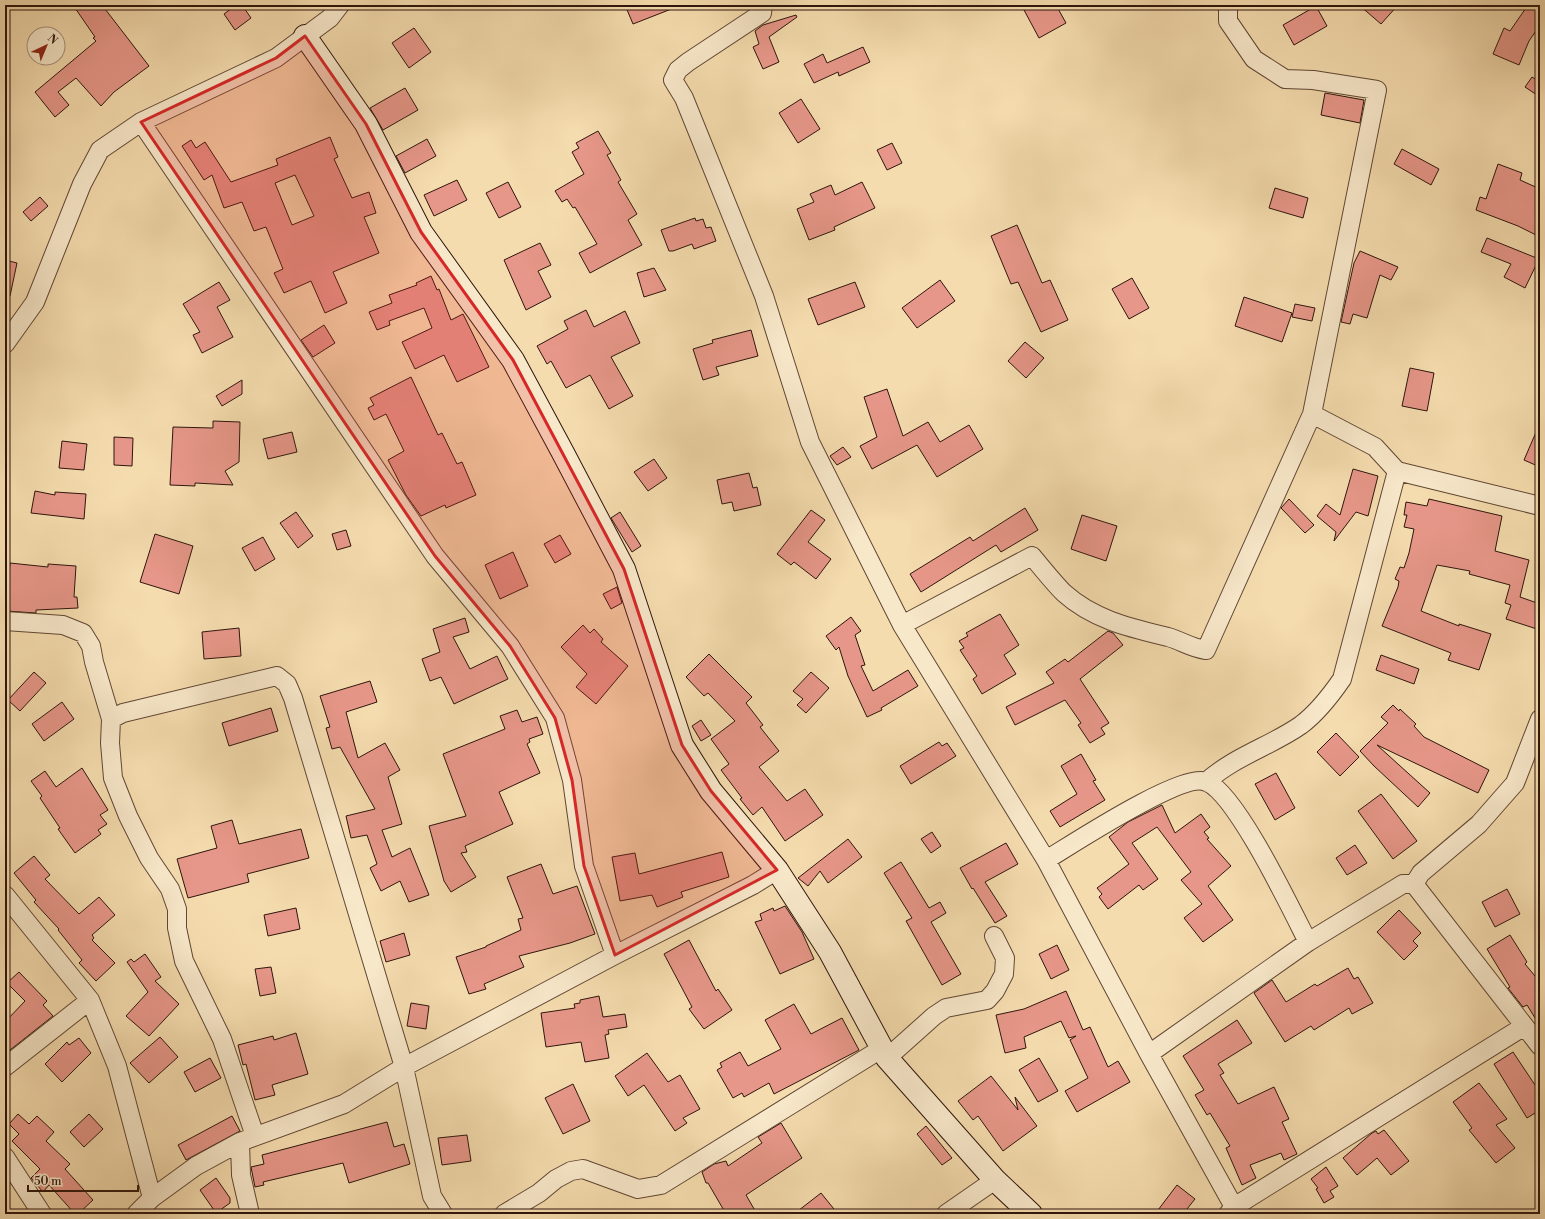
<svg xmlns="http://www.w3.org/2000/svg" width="1545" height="1219" viewBox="0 0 1545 1219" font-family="'Libre Bodoni',serif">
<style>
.building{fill:#e79789;stroke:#2e150c;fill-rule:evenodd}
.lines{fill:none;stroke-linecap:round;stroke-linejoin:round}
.street-casing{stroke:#604734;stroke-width:20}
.secondary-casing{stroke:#2e150c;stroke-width:24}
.street{stroke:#f8e8ca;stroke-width:18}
.secondary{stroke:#f8e8ca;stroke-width:22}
.marked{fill:#d62828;fill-opacity:0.2;stroke:#d62828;stroke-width:3;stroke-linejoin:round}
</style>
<rect width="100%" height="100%" fill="#f5dcae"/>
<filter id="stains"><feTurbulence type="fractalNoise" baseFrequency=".005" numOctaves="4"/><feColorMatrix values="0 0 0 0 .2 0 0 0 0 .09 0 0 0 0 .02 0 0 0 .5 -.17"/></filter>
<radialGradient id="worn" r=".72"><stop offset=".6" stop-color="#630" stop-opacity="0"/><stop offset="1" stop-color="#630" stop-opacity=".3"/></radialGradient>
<!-- building -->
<path class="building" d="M73,5H102L149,66L114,92L101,106L76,78L58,92L69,105L55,117L35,92L96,41L93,38L95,37Z
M236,5H242L251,18L235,30L224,14Z
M625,5H679V6L633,24Z
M1033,5H1056L1066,23L1039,38L1024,10Z
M1359,5H1398L1381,24Z
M1528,5H1536L1540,8V25L1529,41L1519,65L1493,54L1504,28L1510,31Z
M1316,6L1327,26L1294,45L1283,25Z
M796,15L797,17L769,37L779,62L763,69L753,47L759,44L755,31L763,25Z
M414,28L431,52L409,68L392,43Z
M863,47L870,62L839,76L838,72L814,83L804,64L823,54L827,63Z
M1532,77L1540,82V97L1525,87Z
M405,88L418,110L383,130L370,108Z
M1325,93L1364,100L1360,123L1321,115Z
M801,99L820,129L798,143L779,113Z
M598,131L611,153L607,155L621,180L618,182L637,214L628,220L642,245L590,273L579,253L597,244L575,207L573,208L567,199L562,202L555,191L584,174L572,152L579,148L576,143Z
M330,137L338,157L334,159L352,198L369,192L376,213L364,217L379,253L333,272L347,303L325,313L311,281L284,293L274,273L283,269L266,227L254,231L242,202L224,208L212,175L204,180L182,146L191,140L196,148L205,142L231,182L278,165L276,159ZM295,175L314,216L292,225L275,183Z
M427,139L436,156L405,173L396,156Z
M892,143L902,163L887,170L877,150Z
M1402,149L1439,169L1431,185L1394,164Z
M1498,164L1522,173L1520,180L1540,189V237L1518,226L1476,210L1480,197L1486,199Z
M457,180L467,200L434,216L424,195Z
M508,182L521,207L499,218L486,193Z
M862,182L875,208L834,227L835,230L809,240L797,209L814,202L810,194L831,185L835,195Z
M1275,188L1308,198L1303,218L1269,208Z
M40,197L48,206L31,221L23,212Z
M695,218L696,221L703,219L706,228L711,227L716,241L694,249L692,244L673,251H669L661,230Z
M1017,225L1042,283L1050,280L1068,320L1041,332L1018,282L1011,284L991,236Z
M1487,238L1539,259L1525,288L1504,277L1511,264L1481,252Z
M540,243L551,265L538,271L551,297L526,310L504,260Z
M1360,251L1398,267L1391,280L1380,275L1367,318L1353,314L1350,324L1341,322L1354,263Z
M5,260L17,263L10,296L5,295Z
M654,268L666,290L644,297L637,273Z
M431,276L437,290L439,289L451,320L463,314L489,367L457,382L444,355L415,369L402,342L432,328L424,308L389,321L390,325L377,330L369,312L392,303L389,295L417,285L416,283Z
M1132,278L1149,308L1129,319L1112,289Z
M940,280L955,301L917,328L902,308Z
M219,282L230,300L217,307L233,337L202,353L193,335L200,332L183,304Z
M855,282L865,307L818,325L808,299Z
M1244,297L1292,313L1282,342L1235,326Z
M1295,304L1315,308L1312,321L1292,317Z
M586,310L594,327L625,311L640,343L611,357L633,396L609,409L590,375L566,388L551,361L547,364L537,346L568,329L564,321Z
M324,325L335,343L313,357L301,340Z
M751,330L758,356L716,367L719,375L703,380L693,349L713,343L712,340Z
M1025,342L1044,358L1026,378L1008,361Z
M1410,368L1434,373L1427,411L1402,406Z
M411,377L438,435L442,433L457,464L462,462L476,495L446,508L445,505L421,516L406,495L388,460L404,451L386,414L374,420L368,408L374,405L370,398Z
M242,380V394L222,406L216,396Z
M887,389L903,436L928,422L940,442L969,425L983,449L937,477L917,445L872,469L860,446L877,437L864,397Z
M213,421L240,422L239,462L225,471L233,485L195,483V486L170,485L173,427L213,428Z
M1540,423V467L1524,460Z
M292,432L297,452L268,459L263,439Z
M114,437L133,438L132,466L114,465Z
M62,441L87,444L84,470L59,468Z
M843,447L851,457L837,465L830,456Z
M654,459L667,478L648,491L634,472Z
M1353,469L1378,476L1368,516L1356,512L1334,541L1336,532L1317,516L1326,504L1340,515Z
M749,473L753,488L757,487L761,505L734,511L732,502L722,504L717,480Z
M35,491L55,495V492L86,494L84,519L31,513Z
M1289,499L1314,525L1305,533L1281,508Z
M1429,499L1502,516L1495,551L1529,560L1520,597L1540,604V630L1506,619L1511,605L1505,603L1510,585L1469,574L1470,571L1437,565L1421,611L1459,626V624L1491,634L1479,670L1448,660L1451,653L1382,626L1398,587L1399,581L1395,579L1400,567L1404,568L1409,553L1414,529L1404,527L1407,515H1404L1406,502L1427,506Z
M1025,508L1038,530L1001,552L996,545L921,592L910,574L970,537L973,541Z
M811,510L825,520L808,542L831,559L816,579L794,562L791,565L777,554Z
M296,512L313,536L298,548L280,523Z
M620,512L641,546L632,552L611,518Z
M1082,515L1117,526L1106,561L1071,549Z
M346,530L351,546L337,550L332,534Z
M155,534L193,546L179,594L140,582Z
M560,535L571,554L555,563L544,544Z
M263,537L275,559L255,571L242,548Z
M513,552L528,586L500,599L485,565Z
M10,563L48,567V564L76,566L74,597H77L78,608L36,610V613L6,611L5,591H7Z
M617,587L622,603L611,609L603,594Z
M1000,614L1019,645L1004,655L1016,674L982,694L973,679L977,676L960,650L964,648L959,641L968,636L966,633Z
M851,617L861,631L855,635L865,665L861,666L873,691L908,670L918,686L881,708L882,710L867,717L848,676L839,647L836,650L826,636Z
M465,618L469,632L453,637L470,669L497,656L508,679L454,704L441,677L430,681L422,659L440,652L433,629Z
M583,625L590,633L594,629L603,639L601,642L628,666L596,704L576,687L587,674L561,647Z
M239,628L241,656L204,659L202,632Z
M1108,631L1113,633L1123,645L1080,679L1109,723L1101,728L1105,734L1090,743L1078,725L1081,723L1065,700L1015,725L1006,707L1054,683L1046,672L1065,659L1068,662Z
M709,654L752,697L746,703L763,725L760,727L779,751L759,767L787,801L805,789L823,815L785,841L762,807L753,815L740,799L742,798L721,770L729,764L711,739L735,721L708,693L704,696L686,677Z
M1381,655L1419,669L1414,684L1376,670Z
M34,672L46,683L20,711L8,700Z
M811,672L829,688L806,713L797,705L803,699L793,691Z
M370,681L377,702L346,712L358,758L385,743L400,770L388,777L402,824L382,830L392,857L410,848L429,895L409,902L400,881L381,891L370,868L377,864L367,835L351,838L346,816L375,809L340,747L332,749L326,728L330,727L320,696Z
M62,702L74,719L44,741L32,724Z
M1393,705L1399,711L1400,709L1416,724L1414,726L1424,737L1489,770L1478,793L1377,745L1430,793L1418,807L1374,766L1360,751L1388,723L1381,717Z
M271,708L278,731L229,746L222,723Z
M517,710L522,722L537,717L543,734L529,739L530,742L527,744L540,773L499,792L513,824L465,846L467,852L461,853L476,877L451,892L444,881L429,826L466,816L443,754L505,729L500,716Z
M701,720L711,735L701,741L692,726Z
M1336,733L1359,757L1340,776L1317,752Z
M939,742L942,746L947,743L956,756L911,784L900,766Z
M1081,754L1096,780L1093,781L1105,800L1060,827L1050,811L1077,794L1061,766Z
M82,768L108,810L100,815L107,824L98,830L101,834L75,853L58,829L60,828L40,798L42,796L31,781L45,771L56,787Z
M1276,773L1295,808L1275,820L1255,784Z
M1381,794L1417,841L1393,859L1358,811Z
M1162,805L1175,833L1201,814L1210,827L1204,832L1209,838L1207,839L1231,866L1208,886L1233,920L1203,942L1184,918L1202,904L1181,880L1191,872L1157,827L1132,843L1158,879L1143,890L1139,885L1108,909L1099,897L1102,894L1097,888L1129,864L1109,837L1128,822Z
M232,820L239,844L301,829L309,858L247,874L249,882L188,898L177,859L217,848L211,826Z
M932,832L941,846L931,853L921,839Z
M848,839L862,857L828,883L820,871L808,886L798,878Z
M1006,843L1018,864L985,882L1007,916L995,923L973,888L972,889L960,868Z
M1355,845L1367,863L1347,875L1336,858Z
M722,852L729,877L681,892L683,897L657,907L652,895L620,901L612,857L635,853L639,874Z
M34,856L50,875L45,879L79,914L99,897L115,915L92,935L94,938L92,940L115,963L96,981L79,963L82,960L58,930L59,929L34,902L36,900L14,873Z
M901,862L929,908L940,902L946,913L931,922L961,974L942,985L906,921L912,918L884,873Z
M541,864L553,894L577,886L595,934L570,943L519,956L524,967L484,984L486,989L469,994L456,957L486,947V946L521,930L518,919L523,918L507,877Z
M1507,889L1520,914L1495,927L1482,902Z
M785,906L802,932L814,959L780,974L755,922L762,920L760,914L773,908L774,911Z
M296,908L300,929L268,936L264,915Z
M1399,910L1421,933L1413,941L1418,946L1404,960L1377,932Z
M404,933L410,955L386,962L380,941Z
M1510,935L1527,962L1525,964L1540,982V1026L1527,1005L1523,1007L1508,988L1510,987L1487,949Z
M689,940L716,991L718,989L732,1010L704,1029L689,1009L692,1007L664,954Z
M1057,945L1069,970L1051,979L1039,954Z
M145,954L161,977L155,981L179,1004L149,1036L126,1016L148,992L127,962L131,959L134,962Z
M271,967L276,993L260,996L255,969Z
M1348,968L1354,979L1358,977L1373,1003L1352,1014L1349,1008L1314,1030L1311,1026L1285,1042L1254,993L1272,980L1286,1002L1315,984L1317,986Z
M19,972L47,1001L43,1005L53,1016L5,1054V1022L25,1001L7,983Z
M1066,991L1083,1030L1090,1027L1108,1067L1118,1061L1130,1082L1077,1112L1065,1091L1088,1078L1070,1040L1076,1036L1069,1038L1061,1021L1024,1037L1026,1048L1005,1053L996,1015L1024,1009Z
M599,996L603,1017L625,1014L627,1027L608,1030L609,1034L605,1035L609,1058L585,1062L581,1042L546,1047L541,1013L575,1008L574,1004L580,1003V1000Z
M411,1003L429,1006L426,1029L407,1026Z
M794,1004L811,1034L842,1018L859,1050L774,1094L769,1083L744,1097L742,1093L733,1098L717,1070L722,1067L720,1063L740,1052L748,1066L781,1049L765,1020Z
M1237,1020L1252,1043L1218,1064L1224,1073L1220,1075L1238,1104L1274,1087L1289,1119L1282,1122L1297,1154L1284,1160L1281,1153L1250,1165L1256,1178L1242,1185L1226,1148L1230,1146L1210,1113L1207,1115L1195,1095L1204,1090L1183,1056Z
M296,1033L308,1074L272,1085L275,1095L255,1100L246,1064L243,1065L238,1045L273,1036L274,1040Z
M160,1037L178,1057L149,1083L130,1063Z
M79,1038L91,1053L62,1082L45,1064L67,1042L69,1045Z
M1513,1052L1535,1085L1540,1082V1110L1527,1118L1494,1064Z
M647,1053L668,1082L680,1075L700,1109L683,1118L687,1123L675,1131L644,1085L628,1096L615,1076Z
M210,1058L221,1078L195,1092L184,1072Z
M1039,1058L1058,1091L1038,1102L1019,1070Z
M991,1076L1018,1110L1015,1097L1037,1126L1003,1151L978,1116L973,1120L958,1101Z
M1479,1083L1507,1119L1496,1125L1515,1148L1496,1163L1469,1130L1472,1128L1453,1102Z
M573,1084L590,1121L563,1134L545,1098Z
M18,1114L29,1124L37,1116L54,1132L46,1141L70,1164L65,1169L93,1200L78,1214H75L49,1185L43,1192L31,1178L40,1169L12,1141L19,1134L9,1124Z
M89,1114L103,1129L84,1147L70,1132Z
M232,1116L240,1131L186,1160L178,1145Z
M387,1122L394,1147L404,1144L410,1164L349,1183L343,1163L263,1182L264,1185L255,1187L251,1167L264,1164L262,1155Z
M781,1123L802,1158L746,1195L757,1214H726L708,1183H706L702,1172L714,1164L726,1161L728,1166L762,1143L758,1137Z
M926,1126L952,1158L942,1165L917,1134Z
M1384,1130L1409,1161L1391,1175L1377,1158L1357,1175L1343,1158L1372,1133L1376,1131L1378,1134Z
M467,1135L471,1161L442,1165L438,1138Z
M1326,1167L1338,1186L1330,1191L1334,1197L1324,1203L1316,1189L1318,1188L1311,1179Z
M216,1178L230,1198V1203L216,1213L200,1190Z
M1177,1185L1195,1199L1183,1214H1155Z
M821,1193L838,1214H794Z"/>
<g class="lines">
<!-- street casing -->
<g class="street-casing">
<path id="street" d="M763,5L762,13L688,62L678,70L673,80L684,98L764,296L810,442L902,625L1046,860L1149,1054L1234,1207L1228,1214
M141,122L435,556L510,646L555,718L572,780L584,866L615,955
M5,344L35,302L82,184L100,150L141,122L276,58L330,18L340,5
M1312,414L1375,447L1397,471L1540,506
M5,621L63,625L83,633L91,646L94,662L111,719
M902,625L1032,556C1042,568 1053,582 1064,593C1094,620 1131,628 1168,637C1182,641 1191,648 1206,650L1312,414L1377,90L1313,80L1285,79L1254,59L1228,21V5
M1206,782C1235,756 1271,746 1301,725C1317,713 1331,695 1342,679L1397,471
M1046,860C1071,845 1183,771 1207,782C1237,795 1291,909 1308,942L1149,1054
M1414,884L1421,873L1479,824L1515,783L1540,719
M1414,884L1540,1046
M5,895L90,1000L117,1066L152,1198
M1308,942L1403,884H1414
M887,1058L934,1016L946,1008L987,1000L995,991L1004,974L1005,958L994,936
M5,1067L90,1000
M255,1136L222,1039L184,961L177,928V909L170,889L149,858L128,816L113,778L110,743L111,719L123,713L277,676L287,684L293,698L404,1067L432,1196L443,1214
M240,1142L241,1175L250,1214
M5,1157L42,1214
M1234,1207L1523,1027
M136,1214L152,1198L196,1166L240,1142L344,1104L404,1067L615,955L753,885L777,870
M504,1214L539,1193L556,1179L571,1171L583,1169L638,1189L661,1185L881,1049
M946,1214L995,1180"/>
</g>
<!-- secondary casing -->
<g class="secondary-casing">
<path id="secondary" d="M305,36L366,124L421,232L513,360L562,451L624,569L682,745L711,791L777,870L830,952L887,1058L995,1180L1031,1214"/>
</g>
<!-- street -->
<use href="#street" class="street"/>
<!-- secondary -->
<use href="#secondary" class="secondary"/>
</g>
<!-- marked area -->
<path class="marked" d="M305,36L366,124L421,232L513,360L624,569L682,745L711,791L777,870L615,955L584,866L572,780L555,718L510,646L435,556L141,122L276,58Z"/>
<!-- margin -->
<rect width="1545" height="1219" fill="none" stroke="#f5dcae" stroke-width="20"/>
<rect x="6" y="6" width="1533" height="1207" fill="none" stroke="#2e150c" stroke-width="2"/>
<rect x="10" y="10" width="1525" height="1199" fill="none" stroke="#2e150c"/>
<!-- north arrow -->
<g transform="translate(46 46) rotate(44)"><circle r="19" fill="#f8e8ca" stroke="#a7947e"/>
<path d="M0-3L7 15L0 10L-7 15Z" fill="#8f2418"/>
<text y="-6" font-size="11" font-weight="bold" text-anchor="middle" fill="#2e150c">N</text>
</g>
<!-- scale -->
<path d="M28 1185v6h110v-6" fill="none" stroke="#2e150c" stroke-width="2"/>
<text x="34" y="1185" font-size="12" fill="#2e150c" stroke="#f8e8ca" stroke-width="3" paint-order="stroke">50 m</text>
<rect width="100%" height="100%" filter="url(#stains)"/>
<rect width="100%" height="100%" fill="url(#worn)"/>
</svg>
